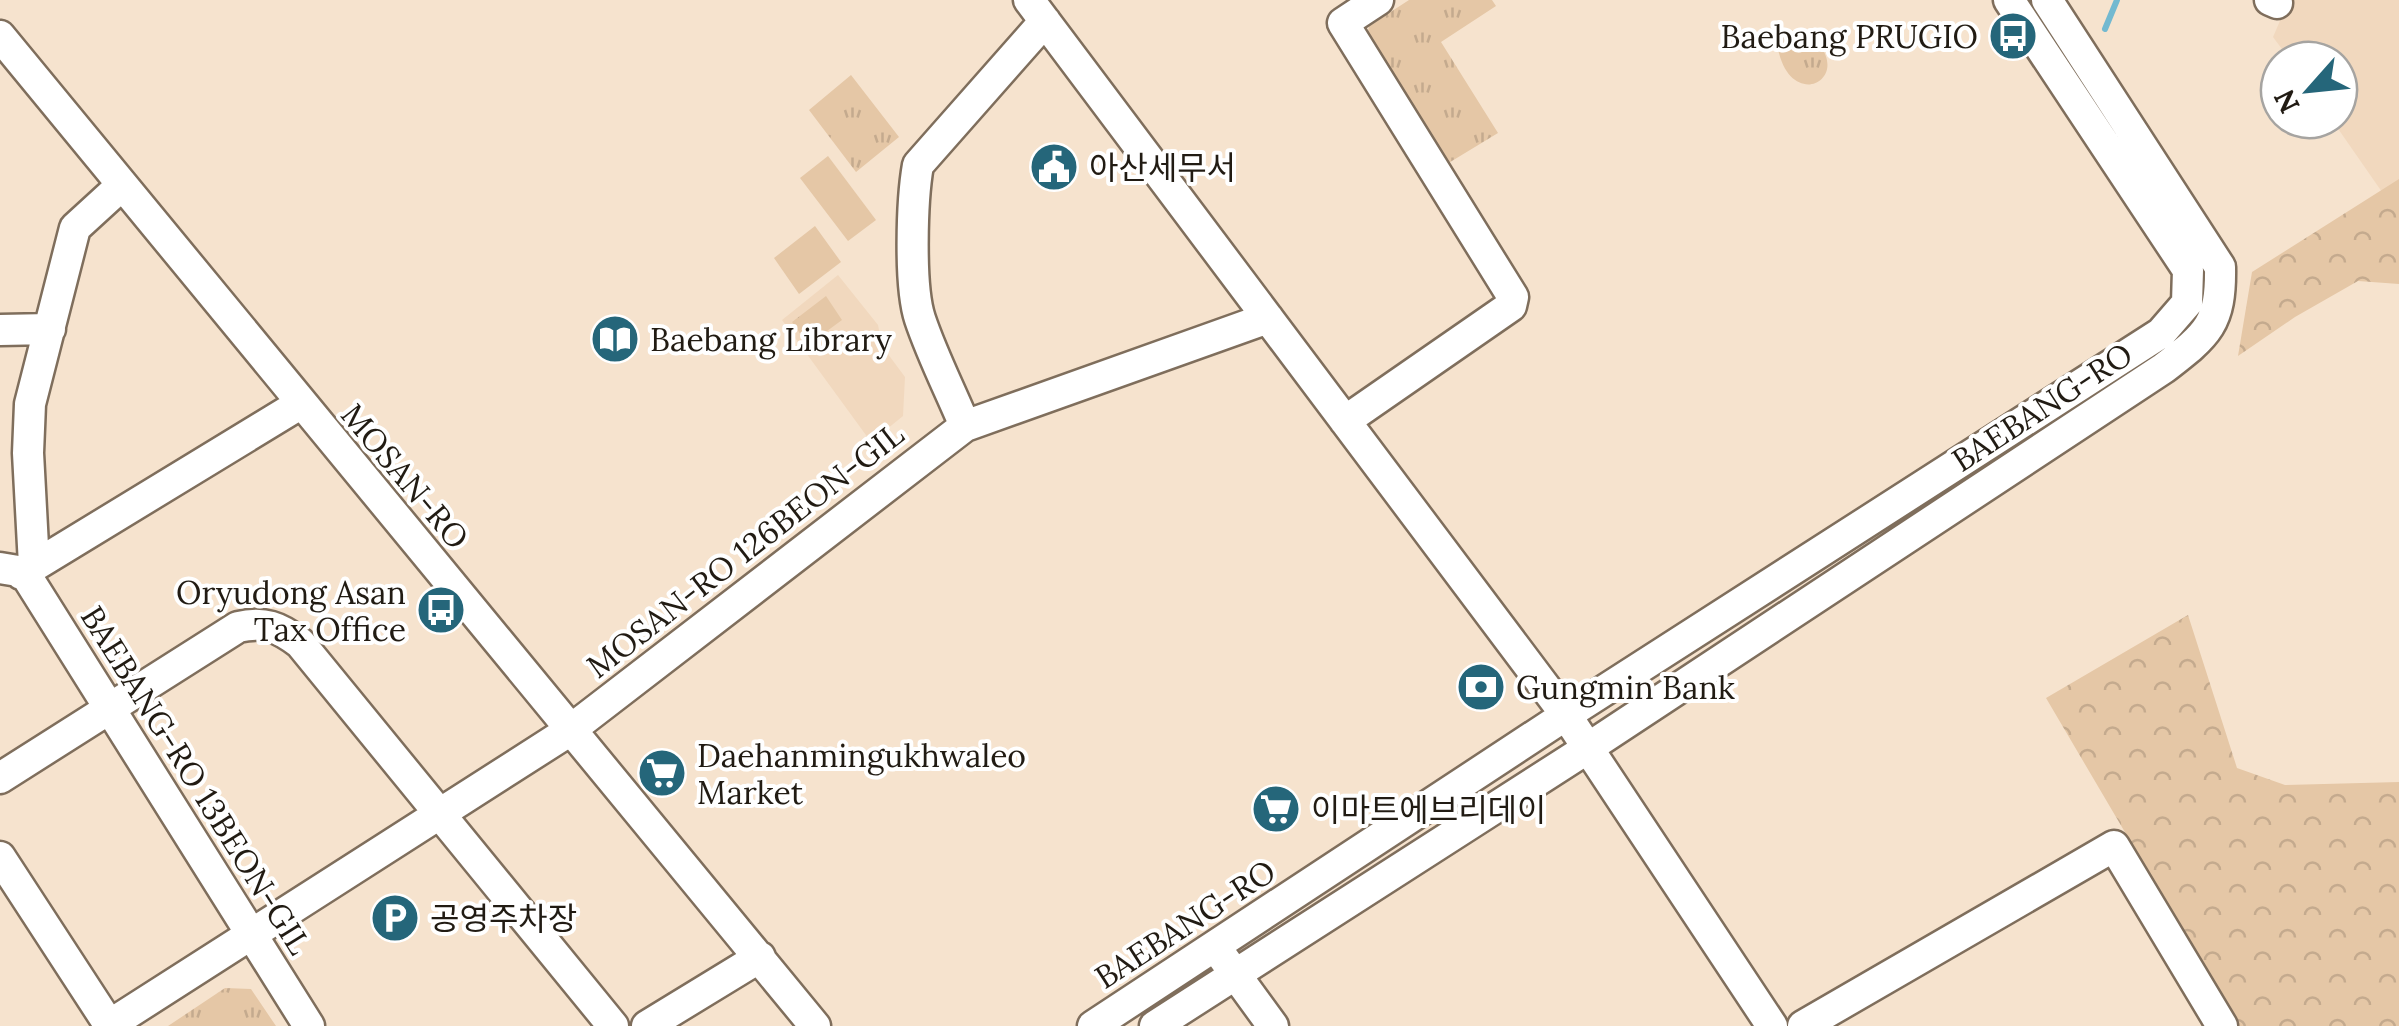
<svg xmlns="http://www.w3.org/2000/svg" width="2399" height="1026" viewBox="0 0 2399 1026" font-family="Lora,'Noto Sans KR',serif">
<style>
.built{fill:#f1d8be}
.grass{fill:url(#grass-tufts)}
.forest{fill:url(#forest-crowns)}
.pitch{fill:#e5c7a6}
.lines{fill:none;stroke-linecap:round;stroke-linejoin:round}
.stream{stroke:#73b9d0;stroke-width:6}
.minor-casing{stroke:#7f6e5c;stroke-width:35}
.minor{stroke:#fff;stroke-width:30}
.labels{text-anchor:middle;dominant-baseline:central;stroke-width:8;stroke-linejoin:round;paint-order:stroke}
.poi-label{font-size:32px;fill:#211b13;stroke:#fff;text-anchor:start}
.street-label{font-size:32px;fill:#211b13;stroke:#fff}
</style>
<defs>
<pattern id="grass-tufts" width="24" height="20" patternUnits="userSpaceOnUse" patternTransform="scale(2.5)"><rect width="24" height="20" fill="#e5c7a6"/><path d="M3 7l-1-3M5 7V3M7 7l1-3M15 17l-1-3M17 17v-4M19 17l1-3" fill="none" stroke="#c4aa8e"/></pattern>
<pattern id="forest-crowns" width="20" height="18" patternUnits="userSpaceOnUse" patternTransform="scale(2.5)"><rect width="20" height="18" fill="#e5c7a6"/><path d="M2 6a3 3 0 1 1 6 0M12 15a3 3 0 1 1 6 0" fill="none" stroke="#c4aa8e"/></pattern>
</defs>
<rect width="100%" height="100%" fill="#f6e3ce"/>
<!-- built -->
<path class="built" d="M2289,0H2399V181L2382,192L2332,120H2339V60H2290L2273,37Z
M838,275L878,325L882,346L905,377L903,416L871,442L782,320Z"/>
<!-- grass -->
<path class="grass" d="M1409,0H1492L1496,6L1441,42L1498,133L1442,167L1365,44L1369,26Z
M1801,28C1868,73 1788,121 1777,43L1787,32Z
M851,75L899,137L856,172L809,110Z
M826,296L842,320L808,345L792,322Z
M225,988L251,989L276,1026H168Z"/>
<!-- forest -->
<path class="forest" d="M2399,179V284L2358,281L2295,317L2238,356L2252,272Z
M2188,615L2237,768L2285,785L2399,782V1026H2239L2046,698Z"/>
<!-- pitch -->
<path class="pitch" d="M828,156L876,220L848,241L800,178Z
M815,226L841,262L799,294L774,258Z"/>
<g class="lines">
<!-- stream -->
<path class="stream" d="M2105,29L2117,0"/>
<!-- minor casing -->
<g class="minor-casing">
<path id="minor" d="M1029,0L1566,715L1772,1026
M2270,0L2277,3
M0,36L815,1026
M0,330L50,329
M1345,421L1511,306L1513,297L1343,23L1378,0
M965,426C950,390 932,355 920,319C909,286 912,199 918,165L1045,21
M34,565L28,453L30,404L75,228L122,185
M0,568L24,572L309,1026
M21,574L300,404
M0,778L238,627C264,621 279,627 300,643L613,1026
M0,857L110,1026
M1222,956L1273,1026
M108,1026L569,731L965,426L1268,318
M647,1026L760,957
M1093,1026L1566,715L2161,333L2187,303L2188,270L2009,0
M1155,1026L1588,748L2164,368C2208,334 2221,324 2220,267L2047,0
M1803,1026L2114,846L2222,1026"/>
</g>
<!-- minor -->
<use href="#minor" class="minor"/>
</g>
<!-- icons -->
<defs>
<g id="bus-disc" transform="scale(2.5)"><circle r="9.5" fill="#25667a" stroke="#fff"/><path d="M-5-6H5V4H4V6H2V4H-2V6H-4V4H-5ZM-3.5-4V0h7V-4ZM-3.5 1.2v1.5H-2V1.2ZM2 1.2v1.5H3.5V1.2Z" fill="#fff"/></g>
<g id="civic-disc" transform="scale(2.5)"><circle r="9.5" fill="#25667a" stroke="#fff"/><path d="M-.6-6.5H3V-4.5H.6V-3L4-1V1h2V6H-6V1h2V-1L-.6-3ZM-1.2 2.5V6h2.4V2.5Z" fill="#fff"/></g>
<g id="library-disc" transform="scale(2.5)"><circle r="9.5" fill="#25667a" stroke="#fff"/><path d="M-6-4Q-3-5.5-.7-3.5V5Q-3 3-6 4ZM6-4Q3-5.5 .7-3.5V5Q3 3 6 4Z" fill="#fff"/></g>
<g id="bank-disc" transform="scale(2.5)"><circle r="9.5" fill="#25667a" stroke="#fff"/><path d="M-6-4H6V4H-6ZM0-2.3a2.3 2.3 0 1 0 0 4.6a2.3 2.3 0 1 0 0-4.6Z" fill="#fff"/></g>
<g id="supermarket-disc" transform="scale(2.5)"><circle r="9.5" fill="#25667a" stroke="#fff"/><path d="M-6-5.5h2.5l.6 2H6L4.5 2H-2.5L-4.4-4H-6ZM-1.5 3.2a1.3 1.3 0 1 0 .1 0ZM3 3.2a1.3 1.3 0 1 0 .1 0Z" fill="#fff"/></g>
<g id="parking-disc" transform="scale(2.5)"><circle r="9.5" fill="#25667a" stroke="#fff"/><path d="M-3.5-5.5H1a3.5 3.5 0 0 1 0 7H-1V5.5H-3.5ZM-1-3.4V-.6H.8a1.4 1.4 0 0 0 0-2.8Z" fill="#fff"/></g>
</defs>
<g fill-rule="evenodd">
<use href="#bus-disc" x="2013" y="36"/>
<use href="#civic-disc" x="1054" y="167"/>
<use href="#library-disc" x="615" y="339"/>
<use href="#bus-disc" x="441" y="610"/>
<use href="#bank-disc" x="1481" y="687"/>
<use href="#supermarket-disc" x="662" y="773"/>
<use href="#supermarket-disc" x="1276" y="809"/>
<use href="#parking-disc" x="395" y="918"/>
</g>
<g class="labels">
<!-- poi labels -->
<g class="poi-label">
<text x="1978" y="36" text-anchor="end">Baebang PRUGIO</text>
<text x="1089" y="167">아산세무서</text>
<text x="650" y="339">Baebang Library</text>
<text x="406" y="592" text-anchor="end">Oryudong Asan<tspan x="406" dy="37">Tax Office</tspan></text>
<text x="1516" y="687">Gungmin Bank</text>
<text x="697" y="755">Daehanmingukhwaleo<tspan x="697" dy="37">Market</tspan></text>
<text x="1311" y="809">이마트에브리데이</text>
<text x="430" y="918">공영주차장</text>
</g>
<!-- street labels -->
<g class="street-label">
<text transform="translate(2042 407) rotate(-33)">BAEBANG-RO</text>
<text transform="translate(405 476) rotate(50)">MOSAN-RO</text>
<text transform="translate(745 550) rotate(-38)">MOSAN-RO 126BEON-GIL</text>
<text transform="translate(196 780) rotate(58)">BAEBANG-RO 13BEON-GIL</text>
<text transform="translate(1185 924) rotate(-33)">BAEBANG-RO</text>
</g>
</g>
<!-- north arrow -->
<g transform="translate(2309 90) rotate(243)"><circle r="48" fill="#ffffff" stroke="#a6a4a1" stroke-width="2.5"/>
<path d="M0-8L18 38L0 25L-18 38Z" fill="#25667a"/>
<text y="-15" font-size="28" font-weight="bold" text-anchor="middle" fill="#211b13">N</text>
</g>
</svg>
